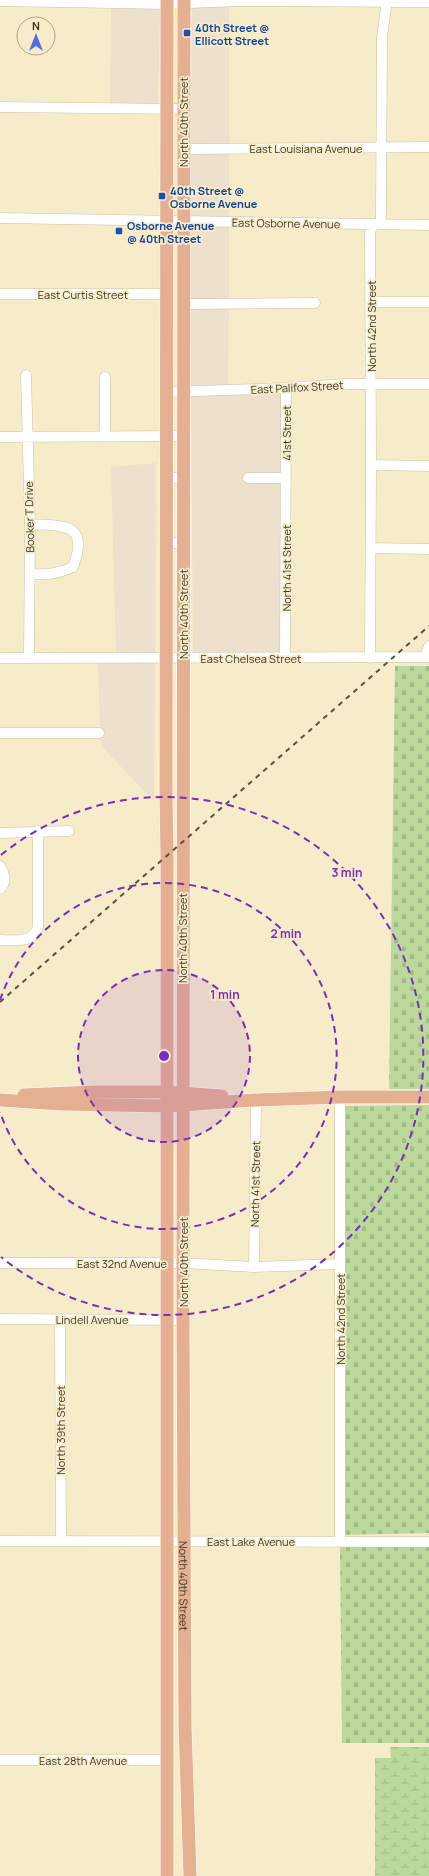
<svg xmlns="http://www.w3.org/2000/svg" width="429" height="1876" viewBox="0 0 429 1876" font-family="Manrope,sans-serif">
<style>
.commercial{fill:#ede0cc}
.wetland{fill:url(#wetland-marsh)}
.cemetery{fill:url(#cemetery-stones)}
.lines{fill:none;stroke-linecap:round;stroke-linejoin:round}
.minor-casing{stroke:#cbc0a0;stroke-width:11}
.major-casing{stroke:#fff;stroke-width:14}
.minor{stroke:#fff;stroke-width:10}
.major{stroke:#e5af92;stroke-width:13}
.rail{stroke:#565141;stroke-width:2;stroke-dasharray:5 5;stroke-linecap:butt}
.ring{fill:none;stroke:#7b2cbf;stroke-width:2;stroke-dasharray:7 5}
.transit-dot{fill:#1a4fb4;stroke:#f7ecca;stroke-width:1.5}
.labels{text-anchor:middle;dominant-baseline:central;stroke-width:3.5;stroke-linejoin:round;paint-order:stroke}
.transit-label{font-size:11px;font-weight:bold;fill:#164399;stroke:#f7ecca;text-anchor:start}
.street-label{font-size:11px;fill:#3b372a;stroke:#f7ecca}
.centre{fill:#7b2cbf;stroke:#f7ecca;stroke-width:2}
.ring-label{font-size:12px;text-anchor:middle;font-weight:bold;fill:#7b2cbf;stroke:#f7ecca;stroke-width:3.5;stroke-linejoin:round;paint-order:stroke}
</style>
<defs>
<pattern id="wetland-marsh" width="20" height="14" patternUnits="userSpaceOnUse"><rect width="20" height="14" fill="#bcd99c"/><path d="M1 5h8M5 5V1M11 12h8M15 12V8" fill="none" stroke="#a2bb87"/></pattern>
<pattern id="cemetery-stones" width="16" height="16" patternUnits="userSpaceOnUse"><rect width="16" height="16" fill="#bcd99c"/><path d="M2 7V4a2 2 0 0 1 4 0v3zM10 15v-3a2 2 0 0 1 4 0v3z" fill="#a2bb87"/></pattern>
</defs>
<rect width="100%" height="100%" fill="#f7ecca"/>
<!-- commercial -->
<path class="commercial" d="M229,6V144H191L192,7Z
M111,7L160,8L158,104H110Z
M191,153H229V218L191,217Z
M191,225L229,226V300H191Z
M190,308H229L228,386L191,387Z
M283,393V474H244V482H283L282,654H193L191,396Z
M156,463L155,655L116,654L111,467Z
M98,663H155L154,801L101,746L102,729H100Z"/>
<!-- wetland -->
<path class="wetland" d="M390,1747H429V1876H375V1758H391Z"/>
<!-- cemetery -->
<path class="cemetery" d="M395,666H429V1089H389Z
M429,1105V1533L340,1535V1106Z
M340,1546L429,1547V1743H342Z"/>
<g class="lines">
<!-- minor casing -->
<g class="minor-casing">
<path id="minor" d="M0,1L167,4L239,1L429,2
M0,107L183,109
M183,149L429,147
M0,218L429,225
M0,294H166
M371,302H429
M183,304L315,303
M26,375L30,524L29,658
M166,392L286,388L346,384H429
M105,436V377
M0,437L183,436
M371,465L429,466
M166,478H183
M248,478H286
M30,524C63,526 90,522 73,567C58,574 46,575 30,574
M166,543H183
M371,548L429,549
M425,657L429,646
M0,658L429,657
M285,658L286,388
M370,658L371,465L370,234L371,228L380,222L381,218L382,38L387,0
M0,733H99
M0,833L69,831
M0,866C5,875 7,881 0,889
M0,940C16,940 32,944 38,927V831
M0,1263H183L254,1267L340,1264
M254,1267L256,1100
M0,1319L183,1320
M60,1319L61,1541
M0,1541L429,1542
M340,1541V1097
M0,1760H167"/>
</g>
<!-- major casing -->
<g class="major-casing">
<g id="major">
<path d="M167,0L166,796L167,856V1876"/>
<path id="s1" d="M184,0L183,1320L185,1726L190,1876"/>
<path d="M24,1095L94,1092H166L222,1096"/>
<path d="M0,1100L61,1104L166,1106L256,1100L340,1097H429"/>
</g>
</g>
<!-- minor -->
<use href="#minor" class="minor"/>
<!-- major -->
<use href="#major" class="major"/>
<!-- rail -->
<path class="rail" d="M0,1002L429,626"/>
</g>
<!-- distance rings -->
<circle cx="164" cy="1056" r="86" fill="#7b2cbf" fill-opacity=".12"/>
<g class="ring">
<circle cx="164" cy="1056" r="86"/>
<path d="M0 1000A173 173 0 1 1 0 1112"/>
<path d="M1 855A259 259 0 1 1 1 1257"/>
</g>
<!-- markers -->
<g class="transit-dot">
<rect x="183" y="29" width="8" height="8" rx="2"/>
<rect x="158" y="192" width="8" height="8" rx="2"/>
<rect x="115" y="227" width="8" height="8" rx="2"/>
</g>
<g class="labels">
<!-- transit labels -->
<g class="transit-label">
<text x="195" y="27">40th Street @<tspan x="195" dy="13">Ellicott Street</tspan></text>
<text x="170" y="190">40th Street @<tspan x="170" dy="13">Osborne Avenue</tspan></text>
<text x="127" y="225">Osborne Avenue<tspan x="127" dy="13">@ 40th Street</tspan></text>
</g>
<!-- street labels -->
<g class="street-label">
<text transform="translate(183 122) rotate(-90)">North 40th Street</text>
<text x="306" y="148">East Louisiana Avenue</text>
<text transform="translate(286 223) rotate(1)">East Osborne Avenue</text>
<text x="83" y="294">East Curtis Street</text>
<text transform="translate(371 326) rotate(-90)">North 42nd Street</text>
<text transform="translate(297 387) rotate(-3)">East Palifox Street</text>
<text transform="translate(286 433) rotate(-90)">41st Street</text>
<text transform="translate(29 517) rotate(-91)">Booker T Drive</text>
<text transform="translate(286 568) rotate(-90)">North 41st Street</text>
<text transform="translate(183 614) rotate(-90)">North 40th Street</text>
<text x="251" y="658">East Chelsea Street</text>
<text transform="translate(182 938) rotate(-90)">North 40th Street</text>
<text transform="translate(255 1184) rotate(-89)">North 41st Street</text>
<text transform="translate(183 1262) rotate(-90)">North 40th Street</text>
<text x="122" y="1263">East 32nd Avenue</text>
<text x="92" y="1319">Lindell Avenue</text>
<text transform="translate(340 1319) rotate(-90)">North 42nd Street</text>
<text transform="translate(60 1430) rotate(-90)">North 39th Street</text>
<text x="251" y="1541">East Lake Avenue</text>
<text stroke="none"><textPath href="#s1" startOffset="1586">North 40th Street</textPath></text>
<text x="83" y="1760">East 28th Avenue</text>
</g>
</g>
<circle cx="164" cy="1056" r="6" class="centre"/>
<g class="ring-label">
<text x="347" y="877">3 min</text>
<text x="286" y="938">2 min</text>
<text x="225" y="999">1 min</text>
</g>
<!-- north arrow -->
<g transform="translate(36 36)"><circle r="19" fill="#f7ecca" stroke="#aca48a"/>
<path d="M0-3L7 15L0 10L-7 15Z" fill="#506de1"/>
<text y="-6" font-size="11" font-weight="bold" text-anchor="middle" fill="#3b372a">N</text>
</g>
</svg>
